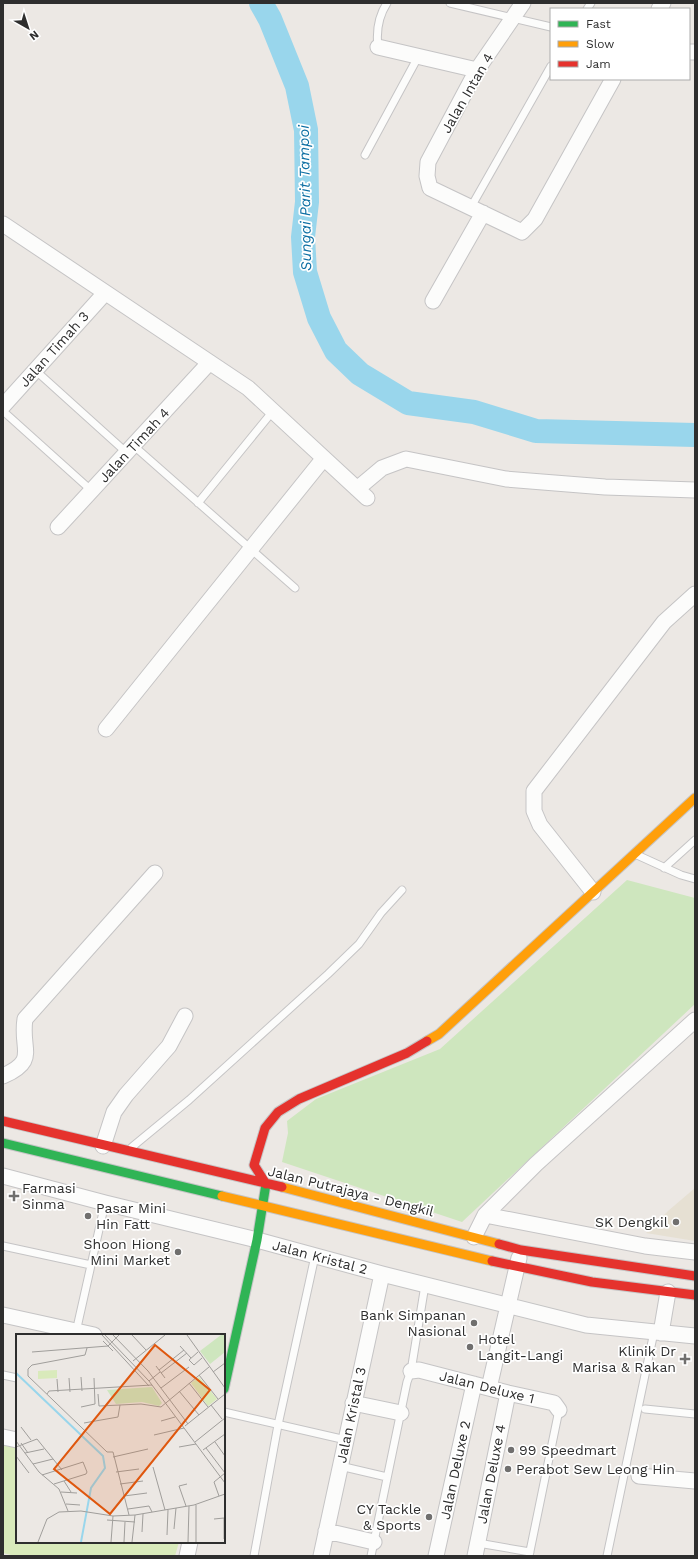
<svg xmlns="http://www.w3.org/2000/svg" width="698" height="1559" viewBox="0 0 698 1559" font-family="'Work Sans',sans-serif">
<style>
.education{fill:#e6e0d3}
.green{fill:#cee6be}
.pitch{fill:#d9eabb}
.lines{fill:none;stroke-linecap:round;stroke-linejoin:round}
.river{stroke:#99d6ec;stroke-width:24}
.lane-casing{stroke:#c5c4c5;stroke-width:9}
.street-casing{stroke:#c5c4c5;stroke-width:17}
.fast-casing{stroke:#c5c4c5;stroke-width:11}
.slow-casing{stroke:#c5c4c5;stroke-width:11}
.jam-casing{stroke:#c5c4c5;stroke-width:11}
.lane{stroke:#fcfcfb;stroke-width:7}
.street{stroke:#fcfcfb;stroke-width:15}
.fast{stroke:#30b455;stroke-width:9}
.slow{stroke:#ff9f0a;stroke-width:9}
.jam{stroke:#e5322d;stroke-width:9}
.poi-dot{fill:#706f6e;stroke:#fff;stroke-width:1.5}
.labels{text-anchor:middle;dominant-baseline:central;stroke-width:3.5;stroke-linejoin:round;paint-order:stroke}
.street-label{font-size:14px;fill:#2e2e2e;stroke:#fff}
.poi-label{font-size:14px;fill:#2e2e2e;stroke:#fff;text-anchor:start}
.water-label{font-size:15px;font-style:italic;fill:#0d6fa3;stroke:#fff}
.inset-river{fill:none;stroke:#99d6ec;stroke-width:2}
.inset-road{fill:none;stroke:#a09e9b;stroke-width:1}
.view{fill:#df570e;fill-opacity:0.15;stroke:#df570e;stroke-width:2}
.inset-edge{fill:none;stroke:#2e2e2e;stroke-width:2}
</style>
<rect width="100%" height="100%" fill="#ece8e4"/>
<!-- education -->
<path class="education" d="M695,1188V1241L646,1233L668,1211Z"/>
<!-- green -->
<path class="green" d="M627,880L695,898V1004L462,1222L282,1162L288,1133L287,1121L316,1099L440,1049Z"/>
<!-- pitch -->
<path class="pitch" d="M3,1444L17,1448V1542H179L175,1556H15L3,1553Z"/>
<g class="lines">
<!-- river -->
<path class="river" d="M261,3L270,19L297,86L306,130L307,202L303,237L305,272L319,318L336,351L360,374L408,403L474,412L536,431L695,435"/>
<!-- lane casing -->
<g class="lane-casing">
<path id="lane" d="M450,3L551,27
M587,9L591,3
M378,47C376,31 378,17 387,3
M365,155L418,57
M471,207L551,66
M35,370L127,453
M3,411L92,491
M134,446L295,588
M198,503L273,411
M637,855L681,875L695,879
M664,868L695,840
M132,1147L189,1100L328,974L359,944L381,913L402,890
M3,1246L91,1265
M76,1332L105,1203
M3,1375L17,1378
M645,1409L695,1414
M224,1412L346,1440
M340,1466L387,1477
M478,1543L530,1552
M254,1556L278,1425L315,1256
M371,1556L407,1382L411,1371L425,1285
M529,1556L559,1410
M607,1556L654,1332"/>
</g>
<!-- street casing -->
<g class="street-casing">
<path id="street" d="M523,3L477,70L428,162L427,176L430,188L522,232L535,219L613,79
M659,9L663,3
M378,47L477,70
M689,52H695
M3,224L248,388L367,498
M433,301L483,213
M3,406L105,293
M357,489L382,468L406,459L506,479L605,487L695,490
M58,527L209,363
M106,729L324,458
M593,892L540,825L534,811V791L664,622L695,594
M3,1076C39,1060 20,1050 25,1019L155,873
M103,1146L114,1112L126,1095L169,1046L185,1016
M3,1176L105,1203L257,1240L382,1274L586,1325L695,1336
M485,1215L645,1246L695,1252
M474,1237L485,1215L536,1164L695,1020
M3,1315L94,1335
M661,1333L668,1292
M411,1371L419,1370L508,1393L554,1403L559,1410
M489,1388L519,1258
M353,1403L401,1413
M3,1437L17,1440
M639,1476L695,1481
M326,1531L374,1542
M187,1556L190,1542
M321,1556L382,1274
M436,1556L474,1384
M475,1556L508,1393"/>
</g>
<!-- fast casing -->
<g class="fast-casing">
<path id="fast" d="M3,1143L222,1196
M224,1389L257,1240L266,1184"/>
</g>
<!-- slow casing -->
<g class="slow-casing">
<path id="slow" d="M427,1041L439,1034L695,798
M282,1187L499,1244
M222,1196L492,1261"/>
</g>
<!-- jam casing -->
<g class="jam-casing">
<path id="jam" d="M3,1121L282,1187
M266,1184L254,1165L265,1128L278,1112L299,1099L407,1053L427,1041
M499,1244L521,1250L695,1276
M492,1261L592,1282L695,1295"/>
</g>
<!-- lane -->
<use href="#lane" class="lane"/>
<!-- street -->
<use href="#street" class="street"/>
<!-- fast -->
<use href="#fast" class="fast"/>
<!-- slow -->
<use href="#slow" class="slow"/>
<!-- jam -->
<use href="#jam" class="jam"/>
</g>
<!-- markers -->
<g class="poi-dot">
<path d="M12 1190h4v4h4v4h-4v4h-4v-4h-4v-4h4z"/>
<circle cx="88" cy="1216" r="4"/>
<circle cx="676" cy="1222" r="4"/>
<circle cx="178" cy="1252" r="4"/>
<circle cx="474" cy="1323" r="4"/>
<circle cx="470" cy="1347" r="4"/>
<path d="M683 1353h4v4h4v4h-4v4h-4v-4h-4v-4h4z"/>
<circle cx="511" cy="1450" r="4"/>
<circle cx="508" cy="1469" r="4"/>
<circle cx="429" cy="1517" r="4"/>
</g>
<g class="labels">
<!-- street labels -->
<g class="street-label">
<text transform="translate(467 93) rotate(-60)">Jalan Intan 4</text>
<text transform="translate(54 349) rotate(-48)">Jalan Timah 3</text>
<text transform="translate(134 445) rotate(-47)">Jalan Timah 4</text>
<text transform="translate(351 1191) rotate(14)">Jalan Putrajaya - Dengkil</text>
<text transform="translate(320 1257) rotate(15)">Jalan Kristal 2</text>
<text transform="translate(487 1387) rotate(14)">Jalan Deluxe 1</text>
<text transform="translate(351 1415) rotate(-78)">Jalan Kristal 3</text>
<text transform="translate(455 1470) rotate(-78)">Jalan Deluxe 2</text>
<text transform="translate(491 1474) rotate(-79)">Jalan Deluxe 4</text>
</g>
<!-- poi labels -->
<g class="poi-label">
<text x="22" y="1188">Farmasi<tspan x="22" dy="16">Sinma</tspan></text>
<text x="96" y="1208">Pasar Mini<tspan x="96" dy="16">Hin Fatt</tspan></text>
<text x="668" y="1222" text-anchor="end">SK Dengkil</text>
<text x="170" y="1244" text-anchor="end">Shoon Hiong<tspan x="170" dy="16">Mini Market</tspan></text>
<text x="466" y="1315" text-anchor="end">Bank Simpanan<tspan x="466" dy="16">Nasional</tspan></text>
<text x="478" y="1339">Hotel<tspan x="478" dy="16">Langit-Langi</tspan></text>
<text x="676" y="1351" text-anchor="end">Klinik Dr<tspan x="676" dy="16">Marisa &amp; Rakan</tspan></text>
<text x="519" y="1450">99 Speedmart</text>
<text x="516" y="1469">Perabot Sew Leong Hin</text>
<text x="421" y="1509" text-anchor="end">CY Tackle<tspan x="421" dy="16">&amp; Sports</tspan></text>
</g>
<!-- water labels -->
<g class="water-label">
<text transform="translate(305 198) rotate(-91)">Sungai Parit Tampoi</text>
</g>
</g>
<!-- overview -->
<g transform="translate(16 1334)">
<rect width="209" height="209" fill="#ece8e4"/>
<path d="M205,1H209V18L194,30L184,17ZM136,53L146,69L143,72L126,68L100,70L91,56Z" fill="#cee6be"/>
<path d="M41,36V44L22,45V37ZM183,43L201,65L192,72L175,49Z" fill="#d9eabb"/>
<path class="inset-river" d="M0,39L87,122L89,134L75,154L65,208"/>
<path class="inset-road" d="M86,1L133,52M89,1L133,47L209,149M97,1L132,37L172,90M116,1L130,16M171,1L209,54M87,7L97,17M164,12L175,24M71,14L69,21L16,31L12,35V42L91,118H97M16,18L92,12L103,1M182,18L173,26L178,31L186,24M117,27L149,1M140,32L149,44M143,36L168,16M197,38L209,29M145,39L171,19M183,41L202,65M65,43L66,57M53,44L54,58M41,45L42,58M133,47L144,38M173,49L192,73M145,54L173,33M163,57L183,81M31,60L33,57L136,51M82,60L83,72L125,70L145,73L193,33M195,71L206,85M65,73L79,70L78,44M145,87L159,83M68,89L102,83L104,71M169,92L209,60M5,93L15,106M138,101L168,94M0,107L23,138L43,155L52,177M179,108L209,84M199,108L209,122M5,109L12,119M0,113L21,105L46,136M163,113L180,110M190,114L209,139M187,116L209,100M97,118L113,181M9,119L28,115M0,122L13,139M97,123L132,115M17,130L37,125M137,133L149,176M100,138L123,135M26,141L67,128L71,138L70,140L38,150M48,147L55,158M104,150L127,147M45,158L61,159M108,162L131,159M203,162L198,148L209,139M50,170L64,171M170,172L163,152L171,150M112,175L133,172L136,178M198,185L208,184V205M91,186L119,188M158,195L160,174M126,198L127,180M151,201L152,176M22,208L31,185L43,178L65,177L97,182L119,181L178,171L209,160M95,208L97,182M108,208L109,188M116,208L119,181M172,208L173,172M180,208V171"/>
<path class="view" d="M139,11L194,56L94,180L38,135Z"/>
<rect width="209" height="209" class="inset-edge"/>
</g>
<!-- border -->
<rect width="698" height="1559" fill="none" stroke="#2e2e2e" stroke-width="8"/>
<!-- legend -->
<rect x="550" y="8" width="140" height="72" fill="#ffffff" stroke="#ababab"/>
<rect x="558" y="21" width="20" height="6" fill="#30b455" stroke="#ababab"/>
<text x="586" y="28" font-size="12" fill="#2e2e2e">Fast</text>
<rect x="558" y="41" width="20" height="6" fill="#ff9f0a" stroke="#ababab"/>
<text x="586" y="48" font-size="12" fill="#2e2e2e">Slow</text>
<rect x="558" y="61" width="20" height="6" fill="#e5322d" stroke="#ababab"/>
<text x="586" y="68" font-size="12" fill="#2e2e2e">Jam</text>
<!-- north arrow -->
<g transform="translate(28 28) rotate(141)" stroke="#ffffff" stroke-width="3" paint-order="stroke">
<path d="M0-3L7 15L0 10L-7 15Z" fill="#2e2e2e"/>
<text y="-6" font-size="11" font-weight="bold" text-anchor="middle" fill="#2e2e2e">N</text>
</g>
</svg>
